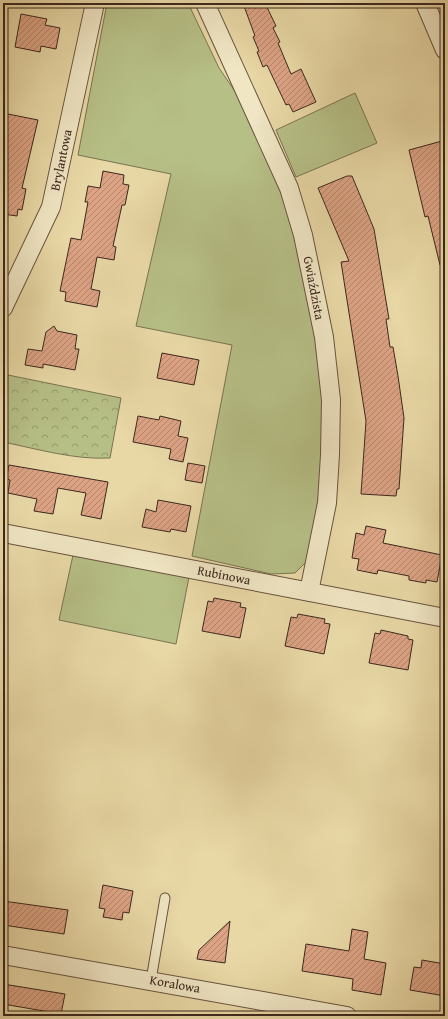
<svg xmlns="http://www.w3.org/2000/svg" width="448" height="1019" viewBox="0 0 448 1019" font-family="'Gentium Book Plus',serif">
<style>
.grass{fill:#b6bf86;stroke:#7a7352}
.forest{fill:url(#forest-crowns);stroke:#7a7352}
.building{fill:url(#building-hatch);stroke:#3d271f}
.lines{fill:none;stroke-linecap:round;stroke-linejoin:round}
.lane-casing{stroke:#685340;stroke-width:11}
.street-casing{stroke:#685340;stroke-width:20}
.lane{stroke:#f0e6c4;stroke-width:9}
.street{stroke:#f0e6c4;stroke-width:18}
.labels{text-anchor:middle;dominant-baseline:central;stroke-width:3;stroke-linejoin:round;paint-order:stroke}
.street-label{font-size:13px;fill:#3d271f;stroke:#f0e6c4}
</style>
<defs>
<pattern id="forest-crowns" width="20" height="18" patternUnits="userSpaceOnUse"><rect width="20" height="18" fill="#b6bf86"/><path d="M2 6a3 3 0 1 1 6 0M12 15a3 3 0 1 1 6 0" fill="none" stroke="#959b6d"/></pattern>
<pattern id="building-hatch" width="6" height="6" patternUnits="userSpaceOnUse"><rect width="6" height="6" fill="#dca384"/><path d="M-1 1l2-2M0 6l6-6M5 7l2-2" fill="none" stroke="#b4856b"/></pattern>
</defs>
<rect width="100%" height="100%" fill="#e8d8a5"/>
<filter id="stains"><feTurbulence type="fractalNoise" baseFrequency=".005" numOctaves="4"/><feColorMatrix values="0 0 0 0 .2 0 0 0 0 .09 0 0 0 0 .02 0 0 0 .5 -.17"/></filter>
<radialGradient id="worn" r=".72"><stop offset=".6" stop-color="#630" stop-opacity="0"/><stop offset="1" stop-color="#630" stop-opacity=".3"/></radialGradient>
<!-- grass -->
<path class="grass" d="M107,3H188L219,68L245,106L286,205L310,300L321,382L325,449L319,509L308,560L295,573L271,574L192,556L232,345L136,326L171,174L78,155Z
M355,93L377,143L296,177L276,130Z
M73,555L189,577L176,644L59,620Z"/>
<!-- forest -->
<path class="forest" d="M3,374L121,398L110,458C74,460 38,449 3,442Z"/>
<!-- building -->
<path class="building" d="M252,3H265L276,26L273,28L280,42L278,43L291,74L301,69L316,102L293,112L289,104L286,105L267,65L263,67L257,52L259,51L253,37L255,36L244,6Z
M21,14L47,19L45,25L60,28L56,49L41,46L40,52L15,47Z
M3,113L38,120L22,188L26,189L22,210L18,209L17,216L3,214Z
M442,141L445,153V265H440L428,216L425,217L409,150Z
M103,171L124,175L123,184L129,185L125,205H122L113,246L116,247L114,260L97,257L91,289L100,291L97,307L65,301L66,292L60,291L71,238L81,240L88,202H85L88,186L100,188Z
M347,176H352L374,229L389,319H386L390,347H393L398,376L404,418L399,489H397L396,496L361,494L366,421L341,262L349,261L318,188Z
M54,326L57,331L77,335L75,349H79L75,370L43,364V368L25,365L28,349L42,351L46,332Z
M162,353L199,360L194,385L157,378Z
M138,416L159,420L160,416L181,421L178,436L188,438L183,462L169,459L171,449L133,442Z
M188,463L205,466L202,483L185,480Z
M9,465L108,482L101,519L81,515L86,493L58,488L53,514L34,511L37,499L8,493L10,480L6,479Z
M158,500L191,506L186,532L171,529L170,532L142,527L146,509L156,512Z
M366,526L386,530L383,543L442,555L437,582L426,580V583L409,580V576L378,570L377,574L357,570L359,559L352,558L356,533L364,535Z
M214,598L241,603L240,607L246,608L240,638L202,631L208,601L213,602Z
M298,614L325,619L324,623L330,624L324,654L285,646L291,617L297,618Z
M381,630L408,636V639L413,640L408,670L369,663L375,633L380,634Z
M103,885L133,891L129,913L123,912L122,920L103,917L105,909L99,908Z
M3,901L68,910L64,934L3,925Z
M230,921L225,963L197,959L199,950Z
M352,929L368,932L364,959L386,963L381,995L352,990L353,979L302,971L306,944L349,951Z
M422,960L445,964V996L410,990L414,967L421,968Z
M3,984L65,994L61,1014L3,1004Z"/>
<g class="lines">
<!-- lane casing -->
<g class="lane-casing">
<path id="lane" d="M151,980L165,898"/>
</g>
<!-- street casing -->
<g class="street-casing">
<path id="street" d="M205,3L289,188L303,235L324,337L331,400L330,455L327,503L309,592
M425,3L445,50
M3,308L51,207L95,3
M3,533L445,618
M3,955L347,1016"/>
</g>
<!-- lane -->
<use href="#lane" class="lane"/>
<!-- street -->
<use href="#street" class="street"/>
</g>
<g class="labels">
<!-- street labels -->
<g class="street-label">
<text transform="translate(61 160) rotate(-78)">Brylantowa</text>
<text transform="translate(314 288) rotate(79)">Gwiaździsta</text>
<text transform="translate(224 575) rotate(11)">Rubinowa</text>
<text transform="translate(175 984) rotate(10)">Koralowa</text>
</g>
</g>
<!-- margin -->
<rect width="448" height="1019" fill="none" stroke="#e8d8a5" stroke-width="16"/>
<rect x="4" y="4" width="440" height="1011" fill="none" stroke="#3d271f" stroke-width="2"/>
<rect x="8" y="8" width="432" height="1003" fill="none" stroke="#3d271f"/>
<rect width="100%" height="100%" filter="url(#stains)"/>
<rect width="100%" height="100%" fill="url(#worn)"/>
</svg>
